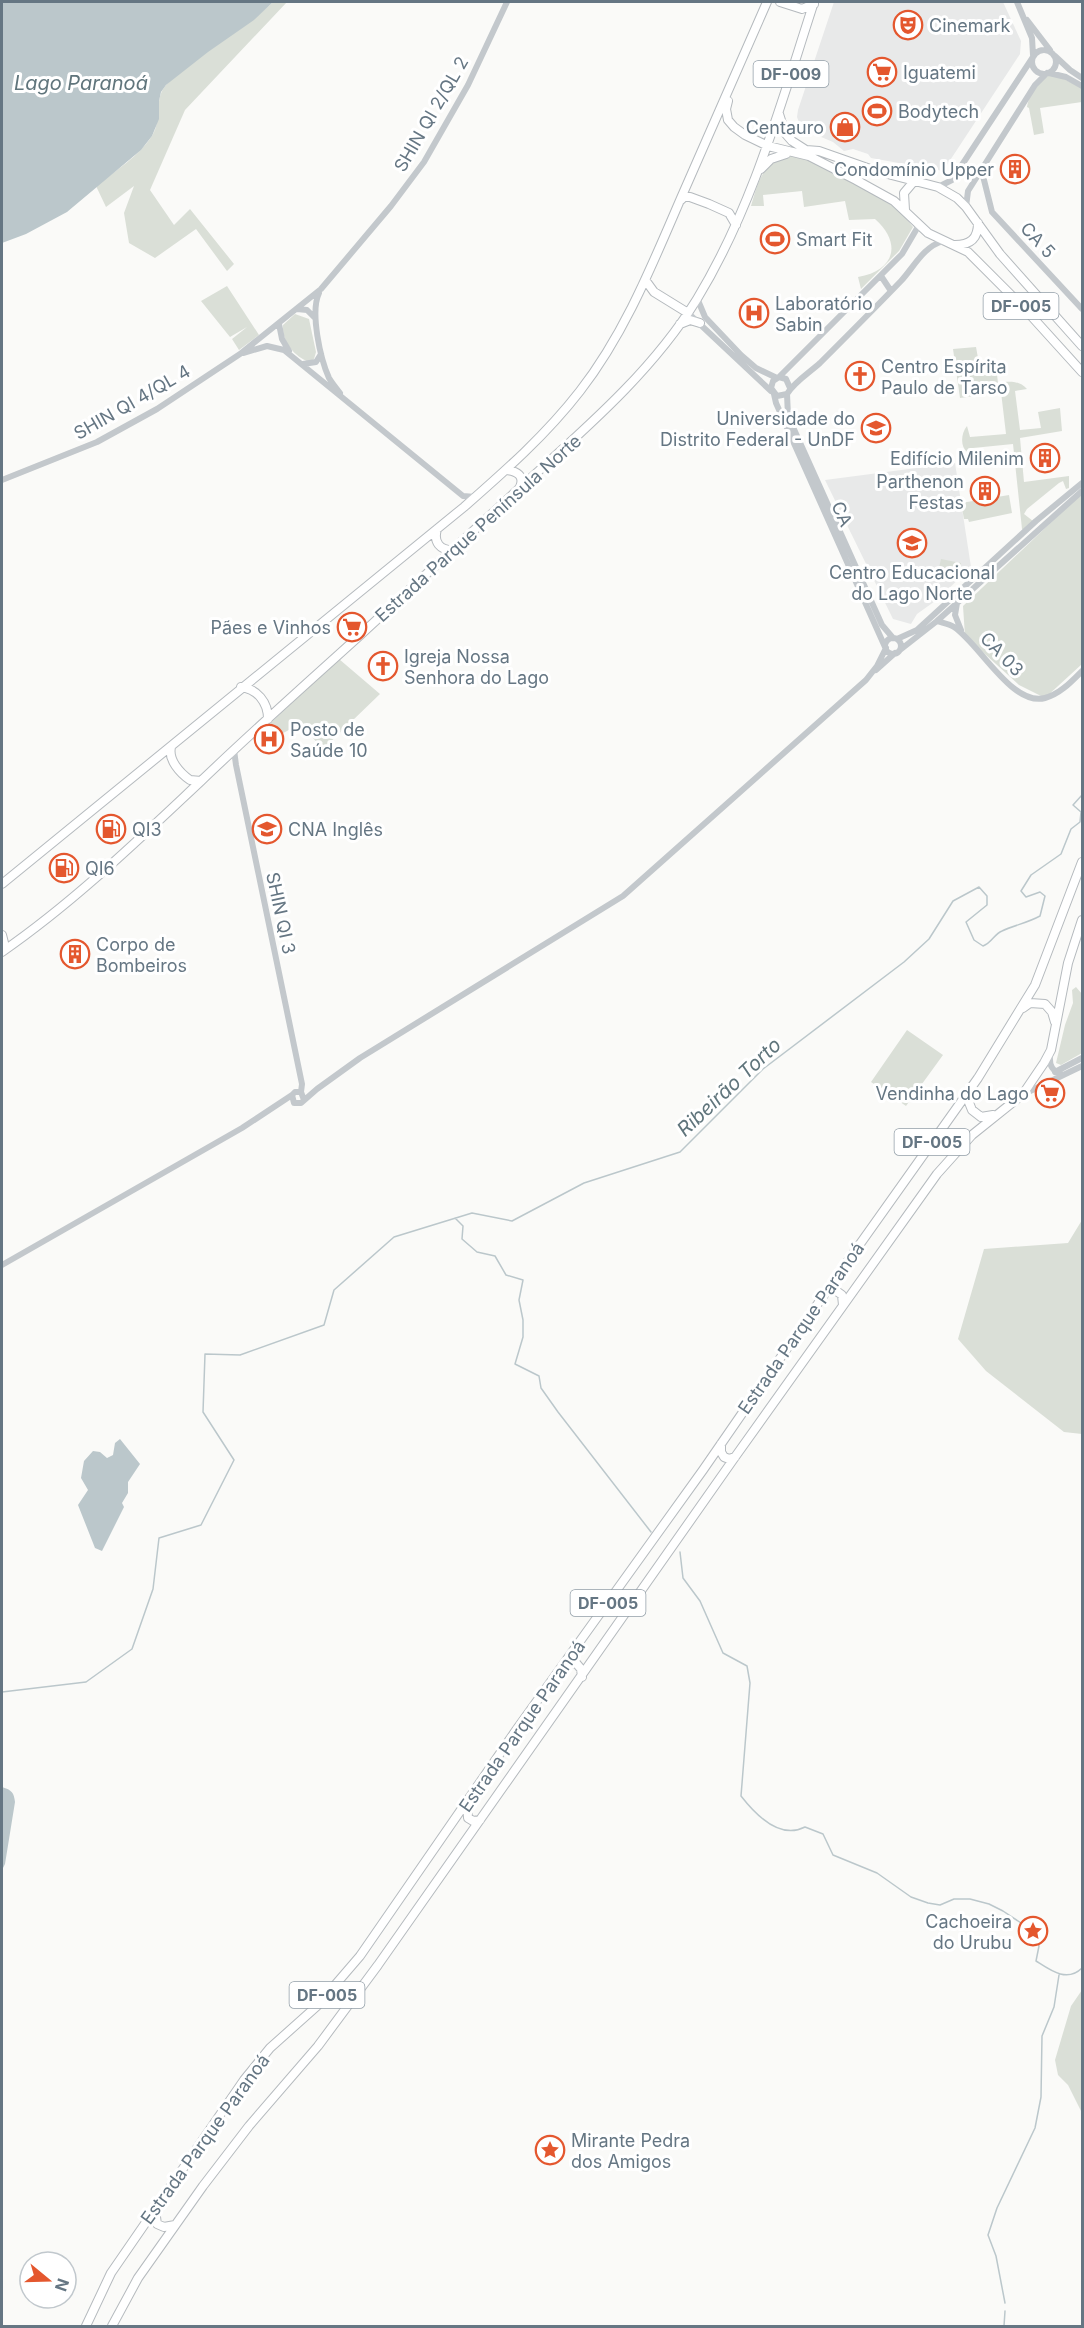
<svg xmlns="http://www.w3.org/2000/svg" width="1084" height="2328" viewBox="0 0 1084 2328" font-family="Inter,sans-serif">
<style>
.built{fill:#e8e9e9}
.green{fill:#dadfd7}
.water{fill:#bbc7cb}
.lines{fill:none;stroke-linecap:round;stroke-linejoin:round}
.stream{stroke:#bbc7cb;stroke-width:1.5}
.major-casing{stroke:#b5babe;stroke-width:10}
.minor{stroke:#c3c8cc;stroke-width:6}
.major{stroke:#fff;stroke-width:8}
.labels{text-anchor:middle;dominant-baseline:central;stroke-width:6;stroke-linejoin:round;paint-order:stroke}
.shield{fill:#fff;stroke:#939fa8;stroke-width:1.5}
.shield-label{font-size:16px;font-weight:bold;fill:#657683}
.poi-label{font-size:18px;fill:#657683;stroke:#fff;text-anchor:start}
.street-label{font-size:18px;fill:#657683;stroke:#fff}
.water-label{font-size:20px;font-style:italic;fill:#60757c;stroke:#fff}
</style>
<rect width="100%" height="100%" fill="#fafaf8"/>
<!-- built -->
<path class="built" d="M834,2H1003L1021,41L1020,54L943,171L871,158L868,154L853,149L844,151L833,142L807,131L800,125L797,117L798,110Z
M955,463L971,567L938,599L917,614L911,624L893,619L825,480Z"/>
<!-- green -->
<path class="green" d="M273,2H287L185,110L150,190L174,225L190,209L234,264L227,271L196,229L155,258L129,243L124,213L134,186L106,207L96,186C115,171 139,156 152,136C163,118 153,98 167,84C199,52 241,33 273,2Z
M1049,74L1058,76L1082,88V102L1040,108L1044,133L1034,135L1029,108L1027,107C1028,95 1040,82 1049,74Z
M781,156H796L812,160L895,205L913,227L899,251L861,289L858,277C894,271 903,244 875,219L849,220L845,201L804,207L802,191L763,195L764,206H751C758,183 760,170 781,156Z
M227,286L259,335L239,350L232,339L247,327L230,337L201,301Z
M295,314L309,319L316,352L314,359L309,362C294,356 282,342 283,325Z
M976,347L980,369L996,366L998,383C1008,381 1019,380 1027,389L1015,391L1020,430L1041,428L1038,412L1060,408L1062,431L1020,438L1024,482L1069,476V488L1066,489L1063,481L1059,483L1027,509L1024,514L1033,521L1024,531L1022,529L1013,444L973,448L974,452H967C960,446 961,433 967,426L970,437L1006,434L1001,392L960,398L953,349Z
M1082,493V664L1045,698L1019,685L965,636L963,606Z
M1009,495L1012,513L969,522L968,519H964L961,503Z
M941,559L961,563L960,575L938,572Z
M339,659L380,694L323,749L300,724L274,738L263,730Z
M1076,987L1082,994V1053L1061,1065L1056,1063L1065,1025L1073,1003L1072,990Z
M907,1030L943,1055L906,1106L871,1082Z
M1082,1220V1434L1064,1432L986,1371L958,1339L984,1249L1068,1243Z
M1082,1990V2113L1068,2085L1058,2075L1055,2060L1071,2006Z"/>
<!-- water -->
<path class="water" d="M2,2H273L254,20L208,52L166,85L161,92L159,101V119L152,136L141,150L67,212L26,234L2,243Z
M120,1439L140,1464L128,1482V1493L122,1503L124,1507L102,1551L95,1548L78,1505L88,1490L81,1478L84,1461L93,1451L100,1452L107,1458L113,1455L115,1443Z
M2,1787C12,1790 14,1793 15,1802L5,1864L2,1870Z"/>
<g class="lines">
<!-- stream -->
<path class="stream" d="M455,1218L463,1226L462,1239L477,1252L495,1256L506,1275L523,1280L519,1300L523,1320V1337L515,1364L539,1376L541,1388L558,1412L651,1532
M680,1552L683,1578L700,1601L723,1653L747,1666L750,1683L741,1796C755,1814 780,1840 805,1827L823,1834L833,1855L877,1873L911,1897L928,1903L940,1905L954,1899H970L989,1904L1003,1911L1033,1931L1039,1946L1036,1961C1050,1970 1067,1983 1082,1968
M2,1692L86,1682L132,1649L153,1589L159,1538L201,1525L234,1460L203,1412L205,1354L240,1355L324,1325L334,1290L394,1237L472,1213L512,1221L584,1183L680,1152L763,1069L904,962L929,939L953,901L979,887L987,896V905L966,922L974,940L983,946C992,943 994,934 1002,931C1015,925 1027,923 1040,916L1045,896L1040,892L1026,897L1021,891L1031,875L1061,854L1071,829L1080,822L1081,812L1073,805L1082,795
M1005,2303L996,2256L988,2235L997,2208L1035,2128L1041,2097L1042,2036L1054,2007L1059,1975
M1004,2326L1005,2311"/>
<!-- major casing -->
<g class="major-casing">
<path id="major" d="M780,2L802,9L814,4
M728,101L726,109L728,120L734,127L745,135L768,146L809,156L856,180L894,201L928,233L968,252L1024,308L1082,372
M779,114L785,133L792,141L806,150L819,151L876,171L938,187L957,198L966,207L1000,254L1082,346
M761,169L771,159L786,154
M681,200L684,197H690L709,204L729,213L736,225
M905,210L904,193L915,180
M955,245C970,245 978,239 978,223
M646,281L654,292L688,313
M680,324L690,320L700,323
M506,470C517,471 525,476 520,487
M437,529C433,542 440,551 454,550
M241,687C257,689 268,702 268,719
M171,747C168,760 180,773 190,780L201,781
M2,884L464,507C505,471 546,435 580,391C625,333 652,265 681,198C710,132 739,67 767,2
M2,935L4,943L2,949
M2,952C74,902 137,841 201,781C252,732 305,685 357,638C412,587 467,536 522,486C585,429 652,372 697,299C753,207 781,103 814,2
M1023,1008L1030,1003L1045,1004L1052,1012L1055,1022
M971,1093L968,1100L972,1110L981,1117L993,1115
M828,1289L835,1290L842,1295L843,1305
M721,1444V1452L724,1457L729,1459L735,1457
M565,1664L576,1663L581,1669L582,1677
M467,1804L468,1818L473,1821L480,1820
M155,2210L157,2224L164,2227L175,2225
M86,2326L111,2273L244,2080L270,2048L317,2006L360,1956L519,1726L703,1470L828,1289L978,1078L1035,985L1082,862
M112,2326L138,2278L203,2186L249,2126L318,2046L378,1965L735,1457L937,1174L972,1135L1023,1094L1044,1063L1051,1050L1068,963L1082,920"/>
</g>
<!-- minor -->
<path class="minor" d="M1017,2L1032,38L1033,55
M1027,20L1050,50
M1032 62a12 12 0 1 1 24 0a12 12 0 1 1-24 0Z
M1055,56L1070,70L1082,78
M1049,73L1066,77L1082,86
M982,172L992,212L1082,309
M938,187L952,180L1033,57
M966,207L968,191L1035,85L1047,73
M881,276L891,291
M319,293C310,312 320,358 329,378C332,383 336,388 340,393
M697,298L705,317L741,355L756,368L777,378
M297,309L307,310L315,318
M688,313L771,391
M279,324L282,339L289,351
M243,353L267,346L284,350L463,496L475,497
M303,364L316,362L321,354
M779,377L902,254L919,225
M790,388L786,379L779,377L773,381L771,388L777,396L787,394C794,382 809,373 820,363C847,336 874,309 901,281C914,267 923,247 943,241
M774,394L776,403L885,647
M787,394L788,416L882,625L893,638
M2,480L97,442L157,409L240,354L321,289L391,206L424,162L468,85L507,2
M957,603L955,615L961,630
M937,621C943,623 949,624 954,627C979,643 1012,707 1045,698C1060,694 1071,682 1082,671
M885 646a8 8 0 1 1 16 0a8 8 0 1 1-16 0Z
M897,639L917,630L1036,521L1082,483
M900,650L937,621L1082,491
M876,670L895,653
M234,750L236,765L302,1084L301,1092
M1050,1054C1049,1066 1052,1071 1063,1075
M1055,1072L1082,1058
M1024,1094L1082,1066
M304,1100L301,1092H295L292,1095L294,1103H301L317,1089L360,1058L623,896L866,680L877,666L886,648
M2,1265L242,1128L292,1095"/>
<!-- major -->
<use href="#major" class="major"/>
</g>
<!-- icons -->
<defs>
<g id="theatre-ring" transform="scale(1.5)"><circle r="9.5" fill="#fff" stroke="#e4572e" stroke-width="1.5"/><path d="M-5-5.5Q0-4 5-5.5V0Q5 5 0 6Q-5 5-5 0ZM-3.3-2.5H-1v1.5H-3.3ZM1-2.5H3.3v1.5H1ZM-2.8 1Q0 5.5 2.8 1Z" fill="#e4572e"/></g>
<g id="supermarket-ring" transform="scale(1.5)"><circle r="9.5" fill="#fff" stroke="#e4572e" stroke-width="1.5"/><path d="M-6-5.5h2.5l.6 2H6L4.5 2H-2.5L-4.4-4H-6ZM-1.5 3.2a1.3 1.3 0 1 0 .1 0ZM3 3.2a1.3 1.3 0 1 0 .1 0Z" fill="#e4572e"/></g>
<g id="stadium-ring" transform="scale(1.5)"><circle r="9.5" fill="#fff" stroke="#e4572e" stroke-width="1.5"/><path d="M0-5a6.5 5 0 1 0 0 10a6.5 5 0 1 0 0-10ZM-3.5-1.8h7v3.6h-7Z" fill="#e4572e"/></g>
<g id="shop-ring" transform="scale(1.5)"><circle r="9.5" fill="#fff" stroke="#e4572e" stroke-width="1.5"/><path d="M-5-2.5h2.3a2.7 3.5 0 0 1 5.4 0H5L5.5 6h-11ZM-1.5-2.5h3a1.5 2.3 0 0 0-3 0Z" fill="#e4572e"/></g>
<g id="building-ring" transform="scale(1.5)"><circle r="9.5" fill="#fff" stroke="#e4572e" stroke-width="1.5"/><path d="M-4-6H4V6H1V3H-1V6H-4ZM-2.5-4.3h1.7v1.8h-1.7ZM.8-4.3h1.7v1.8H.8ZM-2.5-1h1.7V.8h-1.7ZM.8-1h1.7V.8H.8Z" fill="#e4572e"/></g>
<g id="hospital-ring" transform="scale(1.5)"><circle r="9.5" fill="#fff" stroke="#e4572e" stroke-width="1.5"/><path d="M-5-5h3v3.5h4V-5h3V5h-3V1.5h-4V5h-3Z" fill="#e4572e"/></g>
<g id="church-ring" transform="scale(1.5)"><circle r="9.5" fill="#fff" stroke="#e4572e" stroke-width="1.5"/><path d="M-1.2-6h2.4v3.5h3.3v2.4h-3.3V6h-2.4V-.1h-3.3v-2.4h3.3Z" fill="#e4572e"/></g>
<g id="university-ring" transform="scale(1.5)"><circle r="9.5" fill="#fff" stroke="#e4572e" stroke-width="1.5"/><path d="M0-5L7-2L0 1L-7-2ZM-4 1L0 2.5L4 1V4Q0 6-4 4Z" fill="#e4572e"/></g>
<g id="school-ring" transform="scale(1.5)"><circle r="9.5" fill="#fff" stroke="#e4572e" stroke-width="1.5"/><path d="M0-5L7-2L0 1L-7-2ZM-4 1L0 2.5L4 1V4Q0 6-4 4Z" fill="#e4572e"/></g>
<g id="fuel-ring" transform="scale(1.5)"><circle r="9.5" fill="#fff" stroke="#e4572e" stroke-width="1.5"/><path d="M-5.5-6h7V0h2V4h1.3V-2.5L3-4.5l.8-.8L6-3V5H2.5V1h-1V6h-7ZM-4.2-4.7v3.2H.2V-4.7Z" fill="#e4572e"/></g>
<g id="sight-ring" transform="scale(1.5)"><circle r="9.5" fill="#fff" stroke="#e4572e" stroke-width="1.5"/><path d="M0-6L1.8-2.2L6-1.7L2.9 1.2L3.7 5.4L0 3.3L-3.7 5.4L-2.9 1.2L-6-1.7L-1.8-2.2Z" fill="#e4572e"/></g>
</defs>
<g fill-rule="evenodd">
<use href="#theatre-ring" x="908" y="25"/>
<use href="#supermarket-ring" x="882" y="72"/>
<use href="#stadium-ring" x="877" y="111"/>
<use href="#shop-ring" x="845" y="127"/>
<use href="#building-ring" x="1015" y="169"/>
<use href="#stadium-ring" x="775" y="239"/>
<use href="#hospital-ring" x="754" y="313"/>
<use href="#church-ring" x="860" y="376"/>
<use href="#university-ring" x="876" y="428"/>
<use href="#building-ring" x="1045" y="458"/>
<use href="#building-ring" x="985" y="491"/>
<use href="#school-ring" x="912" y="543"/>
<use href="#supermarket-ring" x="352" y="627"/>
<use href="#church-ring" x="383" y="666"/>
<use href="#hospital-ring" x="269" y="739"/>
<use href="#fuel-ring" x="111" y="829"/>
<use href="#school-ring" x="267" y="829"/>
<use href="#fuel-ring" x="64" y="868"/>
<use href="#building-ring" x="75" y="954"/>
<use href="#supermarket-ring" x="1050" y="1093"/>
<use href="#sight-ring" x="1033" y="1931"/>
<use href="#sight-ring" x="550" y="2150"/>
</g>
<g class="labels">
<!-- shield labels -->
<g class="shield">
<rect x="753.5" y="61" width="75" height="26" rx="4.5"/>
<rect x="983.5" y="293" width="75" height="26" rx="4.5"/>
<rect x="894.5" y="1129" width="75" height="26" rx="4.5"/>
<rect x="570.5" y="1590" width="75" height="26" rx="4.5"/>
<rect x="289.5" y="1982" width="75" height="26" rx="4.5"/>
</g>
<g class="shield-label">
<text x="791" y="74">DF-009</text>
<text x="1021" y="306">DF-005</text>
<text x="932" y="1142">DF-005</text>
<text x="608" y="1603">DF-005</text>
<text x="327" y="1995">DF-005</text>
</g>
<!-- poi labels -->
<g class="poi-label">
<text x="929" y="25">Cinemark</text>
<text x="903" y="72">Iguatemi</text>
<text x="898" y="111">Bodytech</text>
<text x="824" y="127" text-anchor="end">Centauro</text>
<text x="994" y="169" text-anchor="end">Condomínio Upper</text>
<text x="796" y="239">Smart Fit</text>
<text x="775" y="303">Laboratório<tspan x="775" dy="21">Sabin</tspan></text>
<text x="881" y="366">Centro Espírita<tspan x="881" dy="21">Paulo de Tarso</tspan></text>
<text x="855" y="418" text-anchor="end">Universidade do<tspan x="855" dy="21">Distrito Federal - UnDF</tspan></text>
<text x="1024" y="458" text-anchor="end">Edifício Milenim</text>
<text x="964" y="481" text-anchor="end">Parthenon<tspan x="964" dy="21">Festas</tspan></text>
<text x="912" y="572" text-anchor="middle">Centro Educacional<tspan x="912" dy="21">do Lago Norte</tspan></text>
<text x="331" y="627" text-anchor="end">Pães e Vinhos</text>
<text x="404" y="656">Igreja Nossa<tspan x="404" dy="21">Senhora do Lago</tspan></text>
<text x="290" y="729">Posto de<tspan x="290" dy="21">Saúde 10</tspan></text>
<text x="132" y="829">QI3</text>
<text x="288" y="829">CNA Inglês</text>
<text x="85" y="868">QI6</text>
<text x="96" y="944">Corpo de<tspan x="96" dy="21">Bombeiros</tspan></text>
<text x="1029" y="1093" text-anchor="end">Vendinha do Lago</text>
<text x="1012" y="1921" text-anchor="end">Cachoeira<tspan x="1012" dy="21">do Urubu</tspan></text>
<text x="571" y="2140">Mirante Pedra<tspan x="571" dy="21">dos Amigos</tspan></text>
</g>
<!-- street labels -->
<g class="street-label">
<text transform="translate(431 114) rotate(-60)">SHIN QI 2/QL 2</text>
<text transform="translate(1038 240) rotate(47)">CA 5</text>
<text transform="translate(132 402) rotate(-30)">SHIN QI 4/QL 4</text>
<text transform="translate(842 514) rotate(66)">CA</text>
<text transform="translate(478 528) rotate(-42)">Estrada Parque Península Norte</text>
<text transform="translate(1002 654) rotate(46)">CA 03</text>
<text transform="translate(281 913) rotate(78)">SHIN QI 3</text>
<text transform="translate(801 1328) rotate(-55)">Estrada Parque Paranoá</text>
<text transform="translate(522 1726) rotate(-55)">Estrada Parque Paranoá</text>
<text transform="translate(205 2139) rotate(-54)">Estrada Parque Paranoá</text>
</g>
<!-- water labels -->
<g class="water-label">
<text x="81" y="83">Lago Paranoá</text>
<text transform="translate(729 1087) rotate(-43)">Ribeirão Torto</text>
</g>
</g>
<!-- border -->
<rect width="1084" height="2328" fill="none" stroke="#657683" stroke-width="6"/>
<!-- north arrow -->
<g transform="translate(48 2280) rotate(109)"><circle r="28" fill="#ffffff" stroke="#c1c8cd" stroke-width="1.5"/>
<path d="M0-4.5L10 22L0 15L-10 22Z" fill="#e4572e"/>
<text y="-9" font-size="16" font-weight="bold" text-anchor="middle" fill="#657683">N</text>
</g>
</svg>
